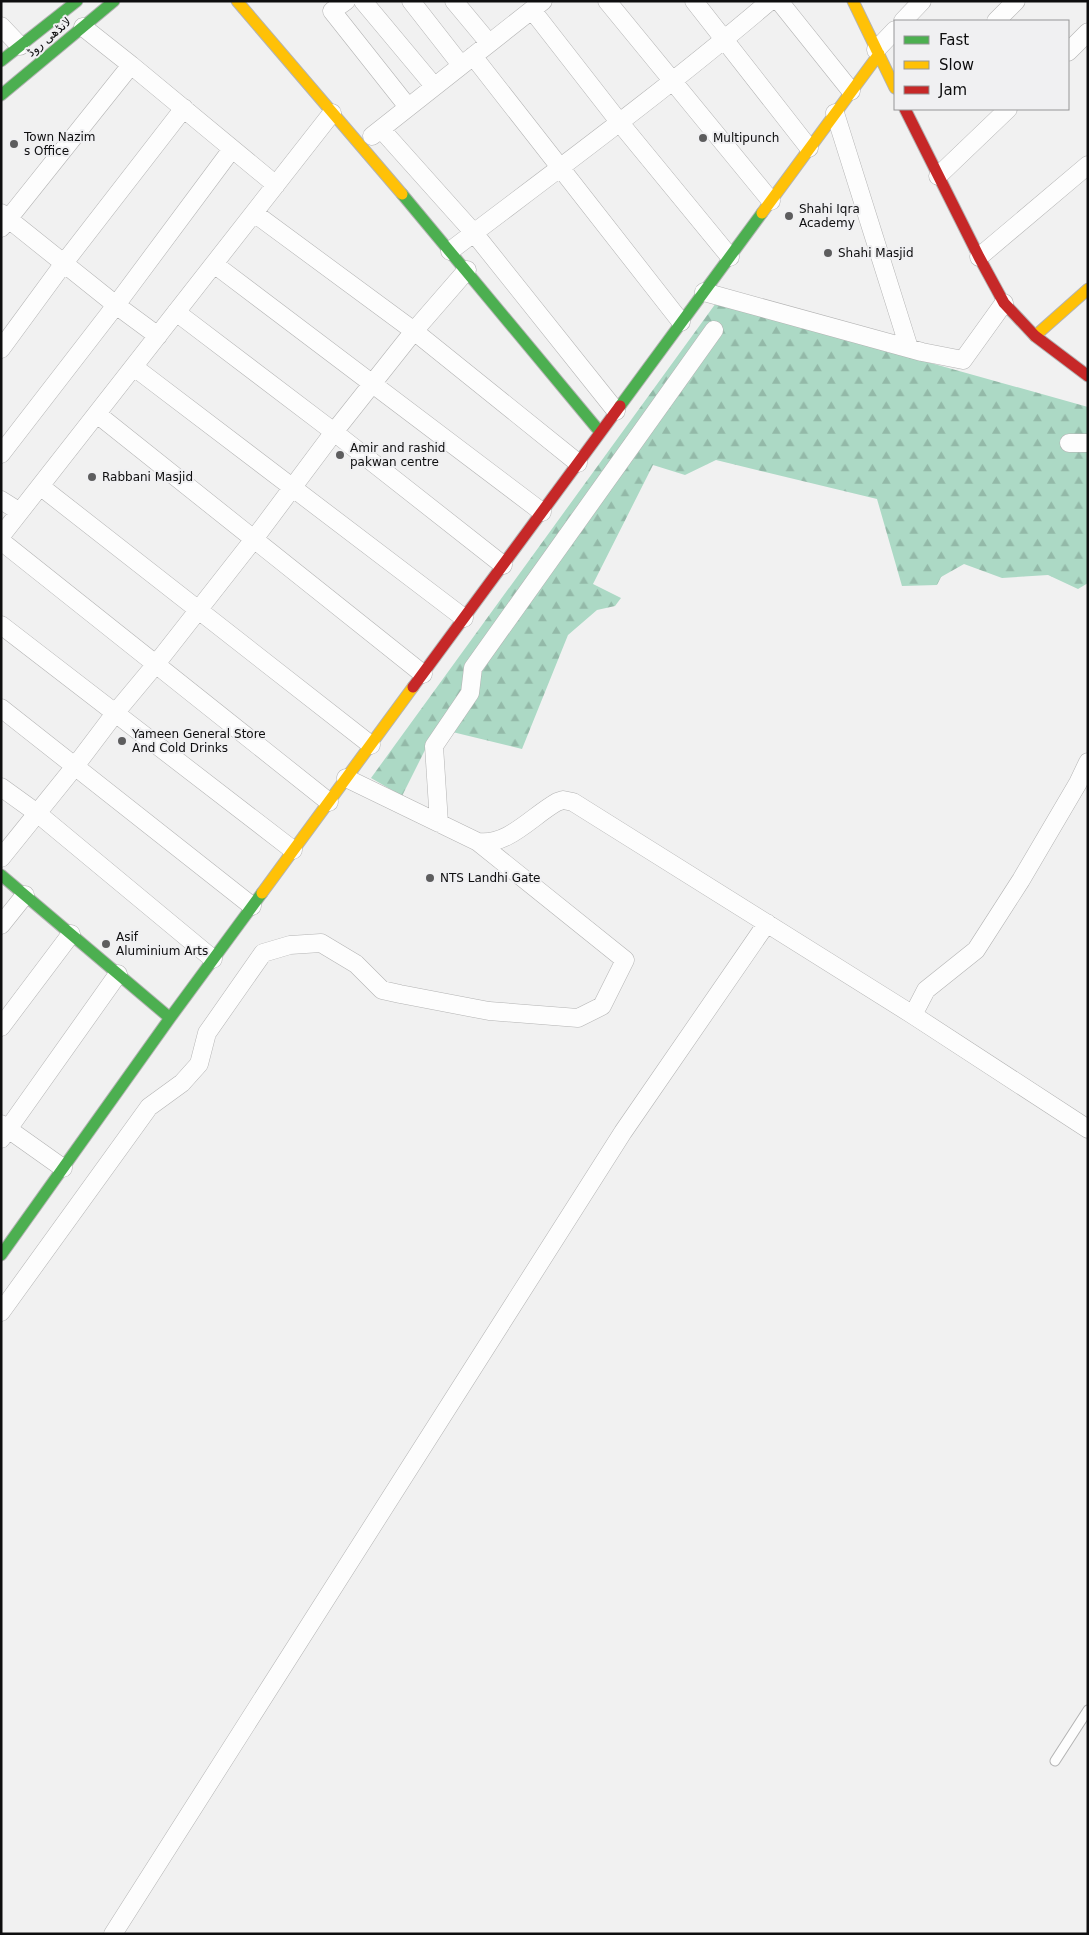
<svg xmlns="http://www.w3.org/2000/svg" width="1089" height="1935" viewBox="0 0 1089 1935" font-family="'DejaVu Sans',Cairo,sans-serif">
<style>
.forest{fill:url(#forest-firs)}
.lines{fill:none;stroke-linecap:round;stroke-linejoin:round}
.lane-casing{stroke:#b3b3b3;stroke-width:11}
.street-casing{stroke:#b3b3b3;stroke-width:19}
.fast-casing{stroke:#b3b3b3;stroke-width:13}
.slow-casing{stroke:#b3b3b3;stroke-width:13}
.jam-casing{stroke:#b3b3b3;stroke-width:13}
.lane{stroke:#fdfdfd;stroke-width:9}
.street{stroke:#fdfdfd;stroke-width:18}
.fast{stroke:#4caf50;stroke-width:11}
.slow{stroke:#ffc107;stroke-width:11}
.jam{stroke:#c62828;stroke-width:11}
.poi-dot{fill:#5d5d5e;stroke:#f0f0f2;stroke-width:2}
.labels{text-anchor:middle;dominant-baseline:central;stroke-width:4;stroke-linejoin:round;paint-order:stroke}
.street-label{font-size:12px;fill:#0e0e0f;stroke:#f0f0f2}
.poi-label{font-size:12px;fill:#0e0e0f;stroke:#f0f0f2;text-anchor:start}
</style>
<defs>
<pattern id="forest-firs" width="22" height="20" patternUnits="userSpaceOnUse" patternTransform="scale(1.25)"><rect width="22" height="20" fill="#acd9c5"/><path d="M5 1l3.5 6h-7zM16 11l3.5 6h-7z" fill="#93b9a8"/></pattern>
</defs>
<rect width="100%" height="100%" fill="#f1f1f1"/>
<!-- forest -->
<path class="forest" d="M716,303L1088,407V583L1078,589L1048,575L1002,578L964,564L941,577L937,585L902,586L877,499L716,460L685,475L653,465L593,584L621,598L615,606L597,610L568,635L522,749L436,728L402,796L371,778Z"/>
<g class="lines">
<!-- lane casing -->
<g class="lane-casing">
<path id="lane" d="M1055,1761L1088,1710"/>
</g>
<!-- street casing -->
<g class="street-casing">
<path id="street" d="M346,1L332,11L408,107
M363,1L434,86
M411,1L461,65
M454,1L489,43
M607,1L771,201
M694,1L809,148
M779,1L851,91
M532,10L620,123L730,257
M903,21L922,1
M996,21L1016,1
M1,26L20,46
M83,27L131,65
M876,50L895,30
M1068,52L1088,32
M473,56L681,322
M835,113L909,348
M381,129L474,233L616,411
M372,136L543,1
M938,176L1008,109
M1,213L116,305L158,336
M254,213L414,331L578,463
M1,228L131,65L276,185
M450,251C558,169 667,89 770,1
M979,257L1088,165
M214,264L542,512
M704,292L922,352L963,360L1004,303
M176,312L334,432L503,565
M1,349L64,263L184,108
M134,367L464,618
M97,414L423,674
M1069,443H1088
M1,454L116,305L232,149
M40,486L371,745
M1,500L20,512
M1,536L332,113
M1,541L329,802
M1,625L293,850
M1,708L252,906
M346,778L478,842C508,846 532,816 557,802L563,800L573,802L913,1015L1088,1129
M1,787L37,813L213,959
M439,823L434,746L470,693L473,668L714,330
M1,858L76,765L116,712L156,664L254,539L334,432L414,331L467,270
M1,925L25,895
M913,1015L926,990L976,950L1021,880L1078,783L1088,762
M1,1027L71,934
M1,1124L63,1168
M1,1139L118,974
M1,1312L149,1107L182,1083L199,1064L207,1033L263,953L290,945L321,943L356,964L382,990L400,994L489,1011L578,1018L602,1006L625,960L478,842
M113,1934L623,1132L767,923"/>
</g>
<!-- fast casing -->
<g class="fast-casing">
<path id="fast" d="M1,61L77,1
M1,95L114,1
M402,194L600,432
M620,406L762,213
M1,875L170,1018
M1,1255L170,1018L262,893"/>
</g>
<!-- slow casing -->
<g class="slow-casing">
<path id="slow" d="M237,1L402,194
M853,1L895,88
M762,213L879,54
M1035,336L1088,289
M262,893L413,687"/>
</g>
<!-- jam casing -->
<g class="jam-casing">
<path id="jam" d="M905,109L979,257L1004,303L1035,336L1088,376
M413,687L620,406"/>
</g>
<!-- lane -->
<use href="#lane" class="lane"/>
<!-- street -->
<use href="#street" class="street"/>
<!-- fast -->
<use href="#fast" class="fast"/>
<!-- slow -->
<use href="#slow" class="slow"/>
<!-- jam -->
<use href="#jam" class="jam"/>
</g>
<!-- markers -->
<g class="poi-dot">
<circle cx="703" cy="138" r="5"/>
<circle cx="14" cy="144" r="5"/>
<circle cx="789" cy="216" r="5"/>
<circle cx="828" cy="253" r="5"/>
<circle cx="340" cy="455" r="5"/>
<circle cx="92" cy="477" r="5"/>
<circle cx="122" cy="741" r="5"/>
<circle cx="430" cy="878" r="5"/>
<circle cx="106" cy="944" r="5"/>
</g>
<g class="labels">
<!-- street labels -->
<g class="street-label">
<text transform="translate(49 37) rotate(-40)">لانڈھی روڈ</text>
</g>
<!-- poi labels -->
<g class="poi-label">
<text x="24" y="137">Town Nazim<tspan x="24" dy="14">s Office</tspan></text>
<text x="713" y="138">Multipunch</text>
<text x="799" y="209">Shahi Iqra<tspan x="799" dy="14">Academy</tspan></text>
<text x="838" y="253">Shahi Masjid</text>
<text x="350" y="448">Amir and rashid<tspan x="350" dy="14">pakwan centre</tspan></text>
<text x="102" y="477">Rabbani Masjid</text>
<text x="132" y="734">Yameen General Store<tspan x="132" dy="14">And Cold Drinks</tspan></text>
<text x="440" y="878">NTS Landhi Gate</text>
<text x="116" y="937">Asif<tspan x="116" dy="14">Aluminium Arts</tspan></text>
</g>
</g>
<!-- border -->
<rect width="1089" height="1935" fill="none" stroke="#0e0e0f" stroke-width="5"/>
<!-- legend -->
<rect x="894" y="20" width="175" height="90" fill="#f0f0f2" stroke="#969697"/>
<rect x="904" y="36" width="25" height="8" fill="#4caf50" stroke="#969697"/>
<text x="939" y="45" font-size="15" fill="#0e0e0f">Fast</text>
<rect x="904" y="61" width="25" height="8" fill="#ffc107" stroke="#969697"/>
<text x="939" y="70" font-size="15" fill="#0e0e0f">Slow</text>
<rect x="904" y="86" width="25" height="8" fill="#c62828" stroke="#969697"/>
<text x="939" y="95" font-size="15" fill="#0e0e0f">Jam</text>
</svg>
